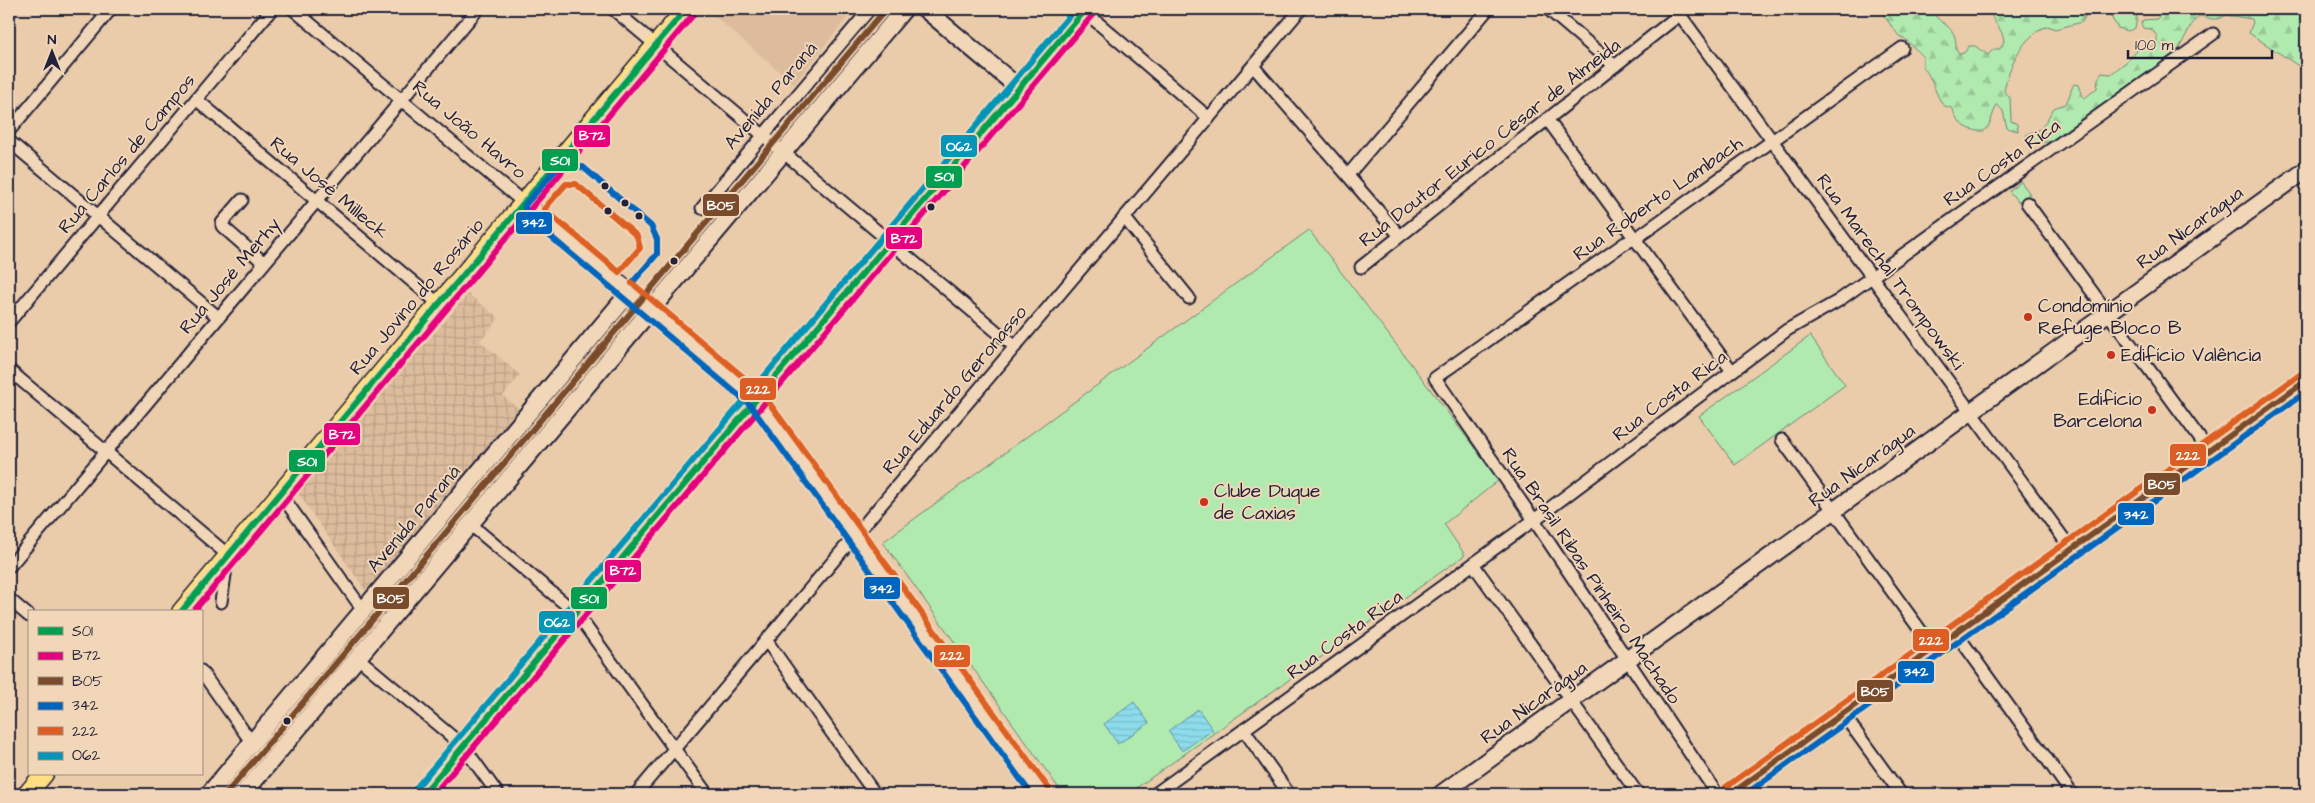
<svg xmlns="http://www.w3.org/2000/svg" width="2315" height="803" viewBox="0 0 2315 803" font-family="'Architects Daughter',sans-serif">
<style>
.built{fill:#dcbc9c}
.industrial{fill:url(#industrial-grid)}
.grass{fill:url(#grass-tufts);stroke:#6a8675}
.forest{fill:url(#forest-firs);stroke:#6a8675}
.park{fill:#b1eaaf;stroke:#6a8675}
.water{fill:url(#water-rules);stroke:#6292a5}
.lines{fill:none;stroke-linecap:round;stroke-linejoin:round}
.street-casing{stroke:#22223b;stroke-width:15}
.secondary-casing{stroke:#22223b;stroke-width:20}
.primary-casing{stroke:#22223b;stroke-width:21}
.street{stroke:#f1d6b8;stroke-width:11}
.secondary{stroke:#f1d6b8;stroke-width:16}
.primary{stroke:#ffdf80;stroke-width:18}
.bus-1-casing{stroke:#f1d6b8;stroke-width:10}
.bus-2-casing{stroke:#f1d6b8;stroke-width:10}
.bus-3-casing{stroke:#f1d6b8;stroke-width:10}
.bus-4-casing{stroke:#f1d6b8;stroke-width:10}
.bus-5-casing{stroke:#f1d6b8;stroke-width:10}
.bus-6-casing{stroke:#f1d6b8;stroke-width:10}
.bus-1{stroke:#029f50;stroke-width:6}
.bus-2{stroke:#e5007d;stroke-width:6}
.bus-3{stroke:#7a4b2a;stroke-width:6}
.bus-4{stroke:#0065bd;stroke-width:6}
.bus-5{stroke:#dd5e24;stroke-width:6}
.bus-6{stroke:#0595b8;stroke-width:6}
.bus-dot{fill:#22223b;stroke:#f1d6b8;stroke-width:2}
.poi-dot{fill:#c8321e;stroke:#f1d6b8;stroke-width:2}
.labels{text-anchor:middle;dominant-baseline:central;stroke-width:4;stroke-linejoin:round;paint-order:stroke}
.street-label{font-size:19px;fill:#22223b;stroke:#f1d6b8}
.poi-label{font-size:19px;fill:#22223b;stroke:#f1d6b8;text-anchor:start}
.line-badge{stroke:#f1d6b8;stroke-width:2}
.badge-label{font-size:14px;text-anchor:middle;font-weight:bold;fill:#fff}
</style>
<defs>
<pattern id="industrial-grid" width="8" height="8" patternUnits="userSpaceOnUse" patternTransform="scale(1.25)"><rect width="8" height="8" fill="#dcbc9c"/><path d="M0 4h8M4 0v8" fill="none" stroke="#bca187"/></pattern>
<pattern id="grass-tufts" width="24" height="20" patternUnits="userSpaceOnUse" patternTransform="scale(1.25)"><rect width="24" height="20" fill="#b1eaaf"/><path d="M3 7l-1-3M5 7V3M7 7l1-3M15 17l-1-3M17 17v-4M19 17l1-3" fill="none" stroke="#98c897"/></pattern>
<pattern id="forest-firs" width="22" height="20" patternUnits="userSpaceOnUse" patternTransform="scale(1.25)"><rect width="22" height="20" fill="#b1eaaf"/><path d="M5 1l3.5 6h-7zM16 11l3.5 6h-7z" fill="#98c897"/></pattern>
<pattern id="water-rules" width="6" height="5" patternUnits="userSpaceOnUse" patternTransform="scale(1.25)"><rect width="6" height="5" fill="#8ddceb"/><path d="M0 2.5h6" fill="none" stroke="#79bcca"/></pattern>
</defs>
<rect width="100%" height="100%" fill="#eacbaa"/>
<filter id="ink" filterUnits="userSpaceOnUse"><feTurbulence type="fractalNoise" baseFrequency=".02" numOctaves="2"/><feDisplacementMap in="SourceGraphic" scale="10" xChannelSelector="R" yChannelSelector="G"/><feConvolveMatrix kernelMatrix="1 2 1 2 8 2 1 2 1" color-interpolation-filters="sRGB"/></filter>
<g filter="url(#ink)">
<!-- built -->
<path class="built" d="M706,9H770L772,11L774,9H854L794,84Z"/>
<!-- industrial -->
<path class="industrial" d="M468,294L499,318L480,341L520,375L503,396L523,412L368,594L298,493Z"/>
<!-- grass -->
<path class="grass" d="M2021,182L2030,194L2018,202L2009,191Z"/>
<!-- forest -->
<path class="forest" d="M1879,9H1930C1940,27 1957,23 1956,49L1960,54L1964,53L1969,46H1975L1988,55L1994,49H2000L2004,41C2003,28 1991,22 1990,9H2089L2082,22L2055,29L2048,26C2023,35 2008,67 2004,91L2010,98L2011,121L2017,124L2018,131L2007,128L2003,111L1997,104L1988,127L1984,131C1969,132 1956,123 1953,109C1950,107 1948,107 1945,106C1938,103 1932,76 1923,67V56L1904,38L1899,36Z
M2106,9H2134L2137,18L2135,28L2128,31L2118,28Z
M2157,9H2306V21L2303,28L2306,37V71L2249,33L2253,22L2252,19L2226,15C2215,23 2210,17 2199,16C2186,28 2185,43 2173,56L2071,130L2051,142H2032L2026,138L2027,134L2041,129L2054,108C2058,106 2062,106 2065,104C2070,99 2070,90 2074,84L2078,85L2082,96L2085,98L2097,88L2098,79L2102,73L2111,74L2130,59L2139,48L2153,47L2157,43V36L2151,29L2143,28L2141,24L2143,20L2157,19L2160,15Z"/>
<!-- park -->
<path class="park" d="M1309,230L1499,480L1444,524L1465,555L1128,794H1063L883,542Z
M1810,336L1845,385L1735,465L1699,416Z"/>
<!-- water -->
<path class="water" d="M1134,702L1149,723L1118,744L1104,724Z
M1198,709L1213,730L1182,751L1168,731Z"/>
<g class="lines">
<!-- street casing -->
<g class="street-casing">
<path id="street" d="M293,9L524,203
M613,9L1015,347
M1548,9L1615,66
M1684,9L1680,15L2072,550
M1084,11L1209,118
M1253,66L1400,236
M196,99L439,304
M1547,119L1732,371
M9,131L111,9
M9,141L218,317
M1348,175L1488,9
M242,200L222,223V226L263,262
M2027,203L2209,451
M702,208L870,9
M1124,217L1189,298
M1361,267L1684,11
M651,310L756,399L1042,794
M9,322L272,9
M9,370L228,555L221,602
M1782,440L1934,649
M280,493L363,610
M470,524L576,613L707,794
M1473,564L1638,794
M9,567L478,9
M9,599L29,616
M1956,633L2072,794
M766,640L875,794
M358,658L463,746L498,794
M201,671L252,743
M1843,714L1901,794
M1244,730L1289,794
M636,794L1301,9
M1155,794L1534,520L1787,330L1838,301L2213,34
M1717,794L1534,520L1435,378L1625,243L1635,239L1902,48"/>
</g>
<!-- secondary casing -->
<g class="secondary-casing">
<path id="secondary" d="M925,9L1019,88
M524,203L651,310
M209,794L630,292
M243,794L904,9
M1441,794L2306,170
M1731,794L2306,381"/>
</g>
<!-- primary casing -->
<g class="primary-casing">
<path id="primary" d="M181,612L686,9
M27,794L44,774
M423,794L1086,9"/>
</g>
<!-- street -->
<use href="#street" class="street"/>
<!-- secondary -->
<use href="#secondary" class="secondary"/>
<!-- primary -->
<use href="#primary" class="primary"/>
<!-- bus-1 casing -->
<g class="bus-1-casing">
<path id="bus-1" d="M181,612L686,9
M423,794L1086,9"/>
</g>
<!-- bus-2 casing -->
<g class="bus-2-casing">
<path id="bus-2" d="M193,612L693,15
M434,794L1093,15"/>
</g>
<!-- bus-3 casing -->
<g class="bus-3-casing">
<path id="bus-3" d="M226,794L886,9
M1731,794L2306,381"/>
</g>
<!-- bus-4 casing -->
<g class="bus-4-casing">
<path id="bus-4" d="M632,283L657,254V239L651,226L583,167L557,168L525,205V215L750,405L1031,794
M1746,794L2306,392"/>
</g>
<!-- bus-5 casing -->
<g class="bus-5-casing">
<path id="bus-5" d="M566,184H576L637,236L640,248L619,272L544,209Z
M632,283L762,393L1049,789
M1726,787L2301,374"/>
</g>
<!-- bus-6 casing -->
<g class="bus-6-casing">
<path id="bus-6" d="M416,788L1075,9"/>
</g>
<!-- bus-1 -->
<use href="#bus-1" class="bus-1"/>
<!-- bus-2 -->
<use href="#bus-2" class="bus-2"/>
<!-- bus-3 -->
<use href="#bus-3" class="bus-3"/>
<!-- bus-4 -->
<use href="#bus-4" class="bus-4"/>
<!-- bus-5 -->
<use href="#bus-5" class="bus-5"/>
<!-- bus-6 -->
<use href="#bus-6" class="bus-6"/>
</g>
</g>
<!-- markers -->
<g class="bus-dot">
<circle cx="605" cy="186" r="4.5"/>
<circle cx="625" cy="203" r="4.5"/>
<circle cx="931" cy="207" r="4.5"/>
<circle cx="608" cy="211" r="4.5"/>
<circle cx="639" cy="216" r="4.5"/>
<circle cx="674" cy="261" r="4.5"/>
<circle cx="287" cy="721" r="4.5"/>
</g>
<g class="poi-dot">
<circle cx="2028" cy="317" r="5"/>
<circle cx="2111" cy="355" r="5"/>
<circle cx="2152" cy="410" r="5"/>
<circle cx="1204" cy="502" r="5"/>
</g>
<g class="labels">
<!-- street labels -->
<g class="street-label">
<text transform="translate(771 96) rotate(-50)">Avenida Paraná</text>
<text transform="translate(469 130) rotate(40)">Rua João Havro</text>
<text transform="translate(1490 143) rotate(-38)">Rua Doutor Eurico César de Almeida</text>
<text transform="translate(127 154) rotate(-50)">Rua Carlos de Campos</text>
<text transform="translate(2002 163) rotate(-35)">Rua Costa Rica</text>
<text transform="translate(329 188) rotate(40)">Rua José Milleck</text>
<text transform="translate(1658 199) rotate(-35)">Rua Roberto Lambach</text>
<text transform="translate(2190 228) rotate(-36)">Rua Nicarágua</text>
<text transform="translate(1890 272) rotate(54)">Rua Marechal Trompowski</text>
<text transform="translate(230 276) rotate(-50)">Rua José Merhy</text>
<text transform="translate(417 297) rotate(-50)">Rua Jovino do Rosário</text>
<text transform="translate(955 390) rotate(-50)">Rua Eduardo Geronasso</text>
<text transform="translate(1670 396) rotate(-37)">Rua Costa Rica</text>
<text transform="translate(1862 466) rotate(-36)">Rua Nicarágua</text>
<text transform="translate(414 519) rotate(-50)">Avenida Paraná</text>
<text transform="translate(1591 576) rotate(56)">Rua Brasil Ribas Pinheiro Machado</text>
<text transform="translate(1345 635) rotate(-36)">Rua Costa Rica</text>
<text transform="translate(1534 703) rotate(-36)">Rua Nicarágua</text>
</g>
<!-- poi labels -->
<g class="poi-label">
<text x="2038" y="306">Condomínio<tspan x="2038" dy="22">Refuge Bloco B</tspan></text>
<text x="2121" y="355">Edifício Valência</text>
<text x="2142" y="399" text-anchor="end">Edifício<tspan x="2142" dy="22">Barcelona</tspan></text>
<text x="1214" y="491">Clube Duque<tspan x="1214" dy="22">de Caxias</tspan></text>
</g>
</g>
<g class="line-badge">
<rect x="573" y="124" width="38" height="24" rx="5" fill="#e5007d"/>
<rect x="940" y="134" width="38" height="24" rx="5" fill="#0595b8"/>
<rect x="541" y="148" width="38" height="24" rx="5" fill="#029f50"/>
<rect x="925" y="165" width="38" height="24" rx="5" fill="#029f50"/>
<rect x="702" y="193" width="38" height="24" rx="5" fill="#7a4b2a"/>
<rect x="515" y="211" width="38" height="24" rx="5" fill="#0065bd"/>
<rect x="885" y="226" width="38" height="24" rx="5" fill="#e5007d"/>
<rect x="739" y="377" width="38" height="24" rx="5" fill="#dd5e24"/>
<rect x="323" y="422" width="38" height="24" rx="5" fill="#e5007d"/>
<rect x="2169" y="443" width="38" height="24" rx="5" fill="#dd5e24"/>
<rect x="288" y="449" width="38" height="24" rx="5" fill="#029f50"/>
<rect x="2143" y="472" width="38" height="24" rx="5" fill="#7a4b2a"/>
<rect x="2117" y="502" width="38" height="24" rx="5" fill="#0065bd"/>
<rect x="604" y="559" width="38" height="24" rx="5" fill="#e5007d"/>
<rect x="863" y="576" width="38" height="24" rx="5" fill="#0065bd"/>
<rect x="372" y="586" width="38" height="24" rx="5" fill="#7a4b2a"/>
<rect x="570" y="586" width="38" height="24" rx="5" fill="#029f50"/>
<rect x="538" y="610" width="38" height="24" rx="5" fill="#0595b8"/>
<rect x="1912" y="628" width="38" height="24" rx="5" fill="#dd5e24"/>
<rect x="933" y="644" width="38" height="24" rx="5" fill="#dd5e24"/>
<rect x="1897" y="660" width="38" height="24" rx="5" fill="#0065bd"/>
<rect x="1856" y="679" width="38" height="24" rx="5" fill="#7a4b2a"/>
</g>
<g class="badge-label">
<text x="592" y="140">B72</text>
<text x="959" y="151">O62</text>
<text x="560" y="165">S01</text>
<text x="944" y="181">S01</text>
<text x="721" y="210">B05</text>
<text x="534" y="227">342</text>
<text x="904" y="243">B72</text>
<text x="758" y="394">222</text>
<text x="342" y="439">B72</text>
<text x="2188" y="460">222</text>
<text x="307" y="466">S01</text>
<text x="2162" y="489">B05</text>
<text x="2136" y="519">342</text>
<text x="623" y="575">B72</text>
<text x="882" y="593">342</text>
<text x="391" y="603">B05</text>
<text x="589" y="603">S01</text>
<text x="557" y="627">O62</text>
<text x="1931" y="645">222</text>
<text x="952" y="660">222</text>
<text x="1916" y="676">342</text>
<text x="1875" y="696">B05</text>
</g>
<!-- margin -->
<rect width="2315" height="803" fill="none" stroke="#f1d6b8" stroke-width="30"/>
<rect x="15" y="15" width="2285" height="773" fill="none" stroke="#22223b" stroke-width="2" filter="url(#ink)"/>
<!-- legend -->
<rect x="28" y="610" width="175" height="165" fill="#f1d6b8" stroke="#9e8e86"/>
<rect x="38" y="627" width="25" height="8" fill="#029f50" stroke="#9e8e86"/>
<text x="72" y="636" font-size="15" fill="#22223b">S01</text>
<rect x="38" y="652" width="25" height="8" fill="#e5007d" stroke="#9e8e86"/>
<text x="72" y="660" font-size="15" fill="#22223b">B72</text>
<rect x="38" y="677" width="25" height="8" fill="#7a4b2a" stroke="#9e8e86"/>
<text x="72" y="686" font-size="15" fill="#22223b">B05</text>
<rect x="38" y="702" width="25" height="8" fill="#0065bd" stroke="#9e8e86"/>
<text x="72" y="710" font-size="15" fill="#22223b">342</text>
<rect x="38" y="727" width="25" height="8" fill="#dd5e24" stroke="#9e8e86"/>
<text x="72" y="736" font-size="15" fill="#22223b">222</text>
<rect x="38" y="752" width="25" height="8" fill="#0595b8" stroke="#9e8e86"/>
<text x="72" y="760" font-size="15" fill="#22223b">O62</text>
<!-- north arrow -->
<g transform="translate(52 52)" stroke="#f1d6b8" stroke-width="4" paint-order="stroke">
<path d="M0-4L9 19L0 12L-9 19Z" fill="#22223b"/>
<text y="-8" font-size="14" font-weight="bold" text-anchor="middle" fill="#22223b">N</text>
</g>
<!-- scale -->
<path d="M2128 50v8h144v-8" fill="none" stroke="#22223b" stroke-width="2.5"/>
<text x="2135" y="50" font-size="15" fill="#22223b" stroke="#f1d6b8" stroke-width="4" paint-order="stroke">100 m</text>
</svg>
